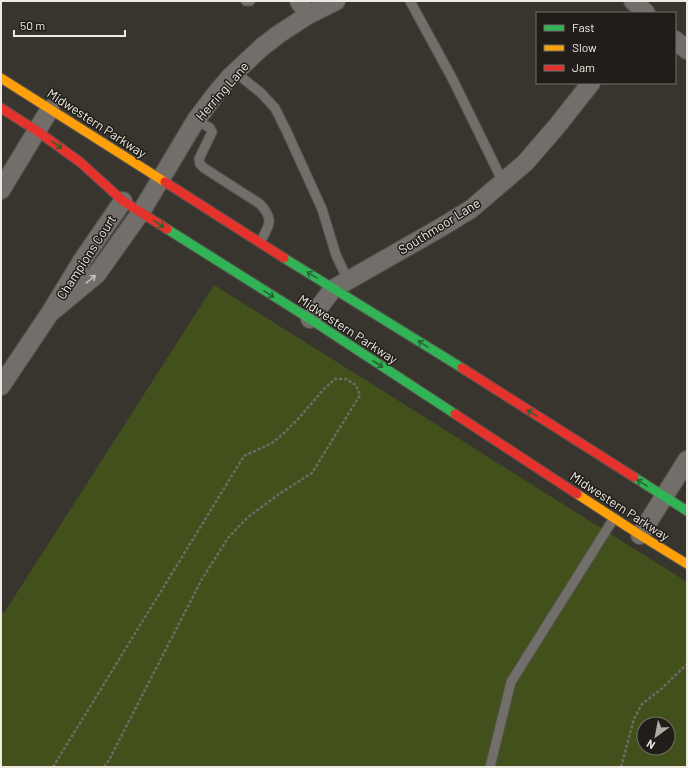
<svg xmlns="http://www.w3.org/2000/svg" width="688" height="768" viewBox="0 0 688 768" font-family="Barlow,sans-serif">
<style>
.green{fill:#42501c;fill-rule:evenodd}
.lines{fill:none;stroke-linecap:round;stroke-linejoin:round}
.lane-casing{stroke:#55524c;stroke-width:11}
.street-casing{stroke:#55524c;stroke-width:20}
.fast-casing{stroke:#55524c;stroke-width:11}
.slow-casing{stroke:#55524c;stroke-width:11}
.jam-casing{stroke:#55524c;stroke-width:11}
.path{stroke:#6e6b66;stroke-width:2.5;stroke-dasharray:3 2;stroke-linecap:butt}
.lane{stroke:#726f6a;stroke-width:9}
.street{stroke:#726f6a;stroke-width:18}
.fast{stroke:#30b455;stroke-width:9}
.slow{stroke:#ff9f0a;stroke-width:9}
.jam{stroke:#e5322d;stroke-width:9}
.oneway{stroke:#286234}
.oneway2{stroke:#c3bfb9}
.labels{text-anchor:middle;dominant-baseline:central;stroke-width:3;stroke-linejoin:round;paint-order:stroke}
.street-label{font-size:13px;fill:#eeeae3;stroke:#211e19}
</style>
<rect width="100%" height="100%" fill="#38352f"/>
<!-- green -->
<path class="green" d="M214,285L687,582V767H1V611L4,613ZM644,724H668V748H644Z"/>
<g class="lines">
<!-- lane casing -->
<g class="lane-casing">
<path id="lane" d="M246,1H250
M410,1L452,78L503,182
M235,72L261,93L275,108L286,130L322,209L336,255L348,280
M196,120L210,128L212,132L199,159L200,164L204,168L260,204C275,220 269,226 260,242
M490,767L511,682L614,518"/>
</g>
<!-- street casing -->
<g class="street-casing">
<path id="street" d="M299,1L308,15
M633,1L646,13
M675,40L687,50
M1,190L50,109
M50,313L97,274L141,212L196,120L218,91L230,77L262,47L279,34L308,15L336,1
M310,319L333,289L440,228L471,209L525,163L557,126L591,83
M1,386L50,313L83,259L123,201
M640,535L687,460"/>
</g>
<!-- fast casing -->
<g class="fast-casing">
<path id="fast" d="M167,229L310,319L455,414
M284,258L462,368
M634,477L687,511"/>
</g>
<!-- slow casing -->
<g class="slow-casing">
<path id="slow" d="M1,78L165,182
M577,494L640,535L687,564"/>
</g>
<!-- jam casing -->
<g class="jam-casing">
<path id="jam" d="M1,108L37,131L80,162L123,201L167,229
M165,182L284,258
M462,368L634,477
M455,414L577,494"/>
</g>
<!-- path -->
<path class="path" d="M53,767L244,456L272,443L283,434L298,419L323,390L335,379H346L356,385L360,395L312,473L279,494L247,518L228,538L202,579L109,760L104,767
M621,767L634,719L642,704L660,690L687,664"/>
<!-- lane -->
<use href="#lane" class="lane"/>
<!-- street -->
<use href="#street" class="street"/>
<!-- fast -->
<use href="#fast" class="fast"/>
<!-- slow -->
<use href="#slow" class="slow"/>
<!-- jam -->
<use href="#jam" class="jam"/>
</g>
<!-- one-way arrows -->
<defs><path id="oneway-shaft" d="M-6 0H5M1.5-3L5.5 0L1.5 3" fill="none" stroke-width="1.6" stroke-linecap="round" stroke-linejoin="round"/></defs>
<g class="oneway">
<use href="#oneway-shaft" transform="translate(57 145) rotate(36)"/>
<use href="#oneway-shaft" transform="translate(159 224) rotate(32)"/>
<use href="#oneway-shaft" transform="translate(312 275) rotate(-148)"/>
<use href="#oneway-shaft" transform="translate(269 294) rotate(32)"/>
<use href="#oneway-shaft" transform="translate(423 344) rotate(-148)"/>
<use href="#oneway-shaft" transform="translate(378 364) rotate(33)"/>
<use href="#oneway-shaft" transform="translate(532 413) rotate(-148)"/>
<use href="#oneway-shaft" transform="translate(642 483) rotate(-148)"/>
</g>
<use class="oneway2" href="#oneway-shaft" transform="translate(91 279) rotate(-40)"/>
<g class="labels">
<!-- street labels -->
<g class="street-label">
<text transform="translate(222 91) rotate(-49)">Herring Lane</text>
<text transform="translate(97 123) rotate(33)">Midwestern Parkway</text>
<text transform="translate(439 226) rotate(-32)">Southmoor Lane</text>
<text transform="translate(86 257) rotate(-57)">Champions Court</text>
<text transform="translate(348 329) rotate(33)">Midwestern Parkway</text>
<text transform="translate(620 506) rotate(33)">Midwestern Parkway</text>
</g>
</g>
<!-- border -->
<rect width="688" height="768" fill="none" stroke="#eeeae3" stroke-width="4"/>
<!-- legend -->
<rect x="536" y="12" width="140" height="72" fill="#211e19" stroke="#73706a"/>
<rect x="544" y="25" width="20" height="6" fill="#30b455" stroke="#73706a"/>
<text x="572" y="32" font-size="12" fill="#eeeae3">Fast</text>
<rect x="544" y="45" width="20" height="6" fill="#ff9f0a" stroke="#73706a"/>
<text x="572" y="52" font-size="12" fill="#eeeae3">Slow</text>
<rect x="544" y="65" width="20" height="6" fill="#e5322d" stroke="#73706a"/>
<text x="572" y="72" font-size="12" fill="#eeeae3">Jam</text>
<!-- north arrow -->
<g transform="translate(656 736) rotate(212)"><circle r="19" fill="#211e19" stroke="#73706a"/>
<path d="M0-3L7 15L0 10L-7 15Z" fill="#aeaba4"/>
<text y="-6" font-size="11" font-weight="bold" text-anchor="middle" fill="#eeeae3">N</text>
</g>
<!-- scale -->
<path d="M14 30v6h111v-6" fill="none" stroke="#eeeae3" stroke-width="2"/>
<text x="20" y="30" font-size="12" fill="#eeeae3" stroke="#211e19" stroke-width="3" paint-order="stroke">50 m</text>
</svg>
